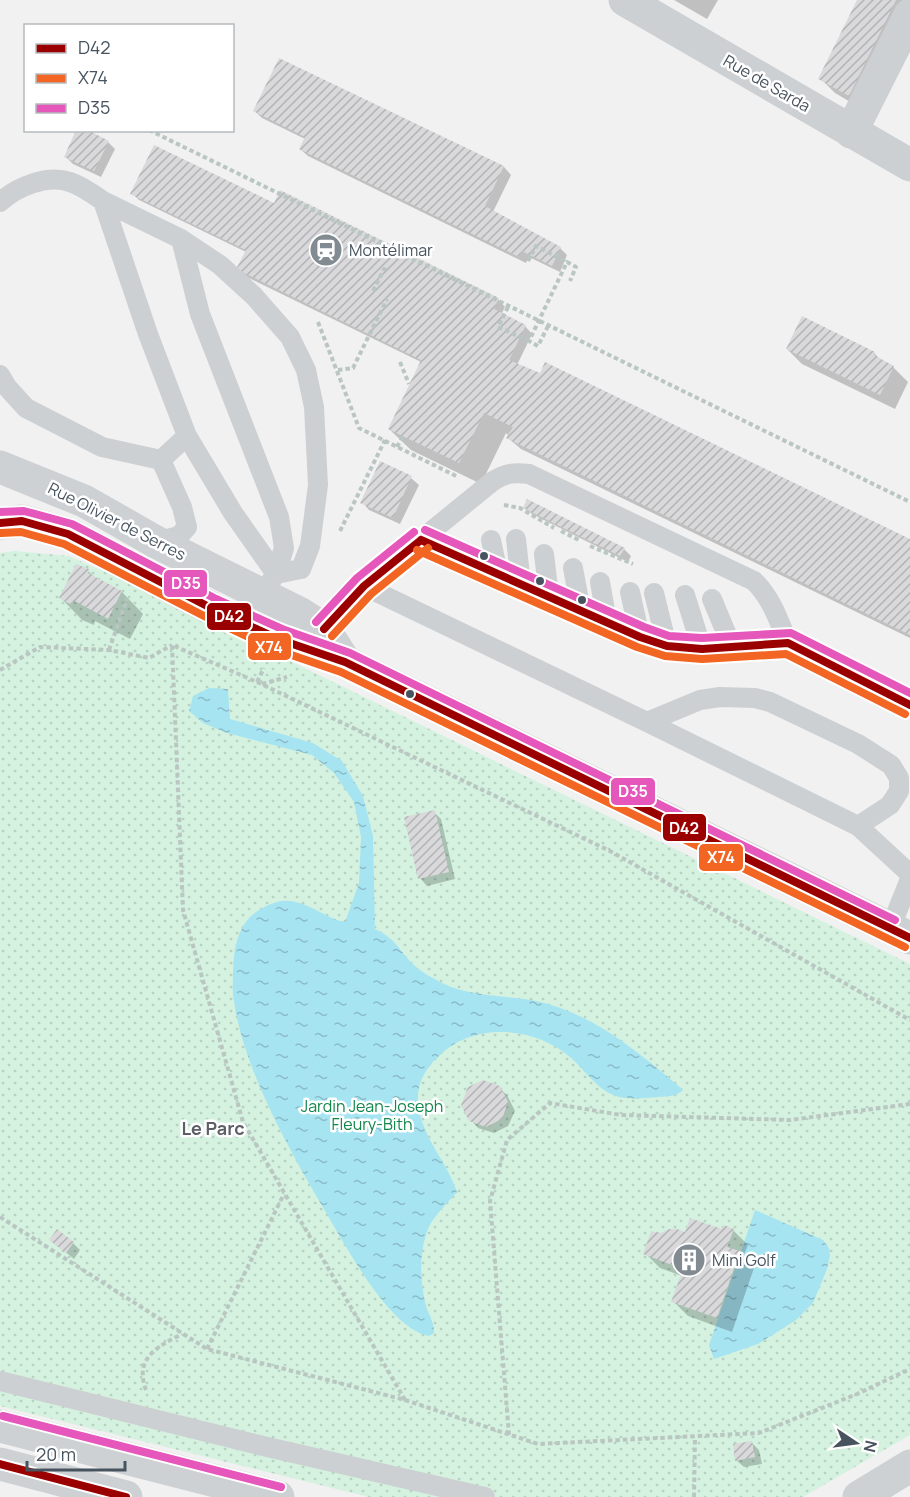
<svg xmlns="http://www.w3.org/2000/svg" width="910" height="1497" viewBox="0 0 910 1497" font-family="Manrope,sans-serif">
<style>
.park{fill:url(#park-dots)}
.water{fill:url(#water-ripples)}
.shadow{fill:#0003}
.building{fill:url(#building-hatch)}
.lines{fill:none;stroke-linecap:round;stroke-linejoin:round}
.path{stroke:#bac6c2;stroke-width:4;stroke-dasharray:4.5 3;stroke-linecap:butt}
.lane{stroke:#cdd0d2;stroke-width:20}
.street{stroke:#cdd0d2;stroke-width:33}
.secondary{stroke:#cdd1d3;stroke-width:33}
.bus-1-casing{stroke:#fff;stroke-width:12}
.bus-2-casing{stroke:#fff;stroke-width:12}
.bus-3-casing{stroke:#fff;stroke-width:12}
.bus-1{stroke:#9b0000;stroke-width:8}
.bus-2{stroke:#f26522;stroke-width:8}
.bus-3{stroke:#e657bb;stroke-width:8}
.bus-dot{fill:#47545f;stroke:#fff;stroke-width:2}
.labels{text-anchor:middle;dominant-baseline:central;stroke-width:5;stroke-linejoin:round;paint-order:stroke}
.street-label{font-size:16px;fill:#47545f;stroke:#fff}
.poi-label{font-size:16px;fill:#47545f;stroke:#fff;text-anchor:start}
.park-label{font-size:16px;fill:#11864a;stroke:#fff}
.neighbourhood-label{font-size:18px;font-weight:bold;fill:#5c6066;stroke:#fff}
.line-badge{stroke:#fff;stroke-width:2}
.badge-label{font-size:16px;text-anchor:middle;font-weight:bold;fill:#fff}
</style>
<defs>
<pattern id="park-dots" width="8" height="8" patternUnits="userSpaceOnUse" patternTransform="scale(1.5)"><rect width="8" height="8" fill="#d4f2df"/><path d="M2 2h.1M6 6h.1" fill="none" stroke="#b7d1c2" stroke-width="1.8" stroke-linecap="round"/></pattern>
<pattern id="water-ripples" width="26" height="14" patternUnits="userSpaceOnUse" patternTransform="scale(1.5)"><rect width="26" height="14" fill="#a7e4f2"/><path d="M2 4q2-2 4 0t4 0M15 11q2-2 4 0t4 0" fill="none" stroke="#8abbc7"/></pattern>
<pattern id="building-hatch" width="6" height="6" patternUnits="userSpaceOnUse" patternTransform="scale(1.5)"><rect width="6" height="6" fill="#d9d9db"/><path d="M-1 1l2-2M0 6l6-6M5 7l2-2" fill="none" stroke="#b2b3b5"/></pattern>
</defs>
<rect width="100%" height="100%" fill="#f2f1f1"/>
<!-- park -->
<path class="park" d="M15,551L69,556L143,589L910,964V1435L803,1497H369L0,1406V553Z"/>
<!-- water -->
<path class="water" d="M209,688L228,689L230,719L313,743L342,761L363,796L373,836L375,929C398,940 398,950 415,966C421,972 433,978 442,983C470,997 505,995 536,1001C593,1013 640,1053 683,1090C676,1097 667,1096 658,1097C645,1098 628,1100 616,1096C596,1089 586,1071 571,1058C535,1026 473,1021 438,1057C422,1072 415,1088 419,1110C425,1141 447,1162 457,1192C448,1203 433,1216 428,1229C419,1252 420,1279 425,1302C427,1312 435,1323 434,1333L429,1336C389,1329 344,1243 324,1209C290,1151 243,1068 234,1001C232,992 233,982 233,973C234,940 240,913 277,902C301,895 323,918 345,922L359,883L361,837L354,802L334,773L312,755L227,733L203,723L189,711L193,696Z
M755,1210L823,1240L829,1248L830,1256L827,1269L813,1303L796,1320L758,1344L714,1359L709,1345Z"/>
<!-- shadow -->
<path class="shadow" d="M674,0H718L707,19Z
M859,0H910L864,110L835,93L820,78Z
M280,60L504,167L511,175L493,212L560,248L567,255L560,272L529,257L526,263L308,156L300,149L305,139L262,118L255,111Z
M108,142L115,149L101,177L73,164L66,157Z
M132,193L274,205L498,299L505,307L501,315L525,326L532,334L517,365L910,541V638L521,449L508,438L509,436L506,433L481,484L411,450L389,429L421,362L245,276L238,269L246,252L139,200Z
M787,349L874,353L883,362L893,367L908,382L895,409L802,364Z
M381,463L411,478L419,485L400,524L369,510L362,502Z
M524,507L624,549L631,556L628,562L532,514Z
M88,571L98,580L122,592L143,614L130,639L95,621L94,625L82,620L61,598Z
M434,812L441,819L455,879L427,886L420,878Z
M499,1088L507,1095L515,1111L508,1126L494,1133L478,1128L471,1120Z
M733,1230L748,1245L743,1257L754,1268L732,1332L688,1316L673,1301L682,1276L660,1268L645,1253L661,1235Z
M51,1240L73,1243L80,1250L74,1259Z
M752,1443L759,1450L762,1464L744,1467L736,1460Z"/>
<!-- building -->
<path class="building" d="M857,0H896L849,96L818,79Z
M279,58L504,166L485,206L561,247L552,266L522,251L519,257L299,149L305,137L253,111Z
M76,130H88L109,141L94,171L64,157Z
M154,145L274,203L280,190L499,298L494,309L526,325L509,360L540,373L545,362L910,539V635L506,438L513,427L484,413L459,463L388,429L421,360L236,269L246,250L130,194Z
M802,316L875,352L874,355L894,366L880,395L786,349Z
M380,461L412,476L393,518L360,503Z
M527,499L625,548L620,556L523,508Z
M76,564L89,569L88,573L122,591L108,619L73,600L72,605L59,598Z
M435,810L449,872L418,879L404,817Z
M483,1080L500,1086L508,1102L502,1119L486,1127L469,1121L461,1105L468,1087Z
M690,1218L722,1229L724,1225L734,1229L727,1247L740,1251L717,1318L671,1302L683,1269L643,1254L651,1231L661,1233L669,1229H677L685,1232Z
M57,1229L74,1242L66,1253L49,1240Z
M752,1441L755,1457L735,1461L733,1444Z"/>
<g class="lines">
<!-- path -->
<path class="path" d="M149,130L910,502
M528,261L536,246L567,262
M373,291L384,269L389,271
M508,307L498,327L529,341
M318,322L359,428L458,477
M548,326L538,346L529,341L567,262L576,267L570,281
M400,362L409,384
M338,370L353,368L387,299
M397,447L403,436
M504,505L520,508L554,528
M340,531L385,440
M561,531L581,541
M590,546L633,564
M109,650L127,599
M0,670L40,647L109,650L149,658L172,645
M257,682L264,668
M262,684L287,677
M0,1217L207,1349L405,1400L538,1444L759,1433L857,1394L910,1369
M207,1349L284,1194
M146,1390C134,1358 157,1347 182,1334
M405,1400L243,1122L183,910L172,645L257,682L610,851L910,1020
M509,1435L490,1201L507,1140L550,1103L621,1115L790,1120L910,1104
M694,1497L695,1437"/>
<!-- lane -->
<path class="lane" d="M103,201L181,239L220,265L254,296L290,337L306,370L314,407L318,485L310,546L301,569L276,574L284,548L279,517L200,314L181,239
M0,202C17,187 47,174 70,182C82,186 93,194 103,201L148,334L187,436L233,513L276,574L271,581
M0,375L7,387L26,408L102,447L161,460L182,507L187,527L179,536L156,542
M161,460L187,436
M516,539L521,584
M421,540L640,637L667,646L702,649L788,643L910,705
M491,540L498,573
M544,554L549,596
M573,568L581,611
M600,582L607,622
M364,586L647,722L858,826L910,874
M630,592L640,637
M654,593L667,646
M685,595L702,649
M712,599L732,647
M324,629L364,586L493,481C506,473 514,472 529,474L754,581C772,599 779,621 788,643
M647,722L700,700L720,697L755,698L770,702L858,744L891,765L899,778V791L890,805L858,826
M890,929L910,879
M0,1381L263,1446L485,1497"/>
<!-- street -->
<path class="street" d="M625,0L910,165
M851,132L910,15"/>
<!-- secondary -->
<path class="secondary" d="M0,467L84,501L156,542L299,613L324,629L345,662
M0,523L22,521L68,534L211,608L278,639L345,662L910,938
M0,1426L278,1497
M0,1464L126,1497
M859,1497L910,1466"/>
<!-- bus-1 casing -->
<g class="bus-1-casing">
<path id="bus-1" d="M0,523L22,521L68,534L211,608L278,639L345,662L910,938
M421,540L640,637L667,646L702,649L788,643L910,705
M324,629L364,586L421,540
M0,1464L126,1497"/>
</g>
<!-- bus-2 casing -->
<g class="bus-2-casing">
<path id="bus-2" d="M1,533L21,532L64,544L206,617L274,649L341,672L905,947
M417,550L637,647L665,656L702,659L786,654L905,714
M332,636L371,594L428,548"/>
</g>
<!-- bus-3 casing -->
<g class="bus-3-casing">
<path id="bus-3" d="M0,512L24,511L72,524L216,599L282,629L350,653L895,920
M425,530L644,627L669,636L702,638L791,633L910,693
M316,622L357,578L414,532
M3,1416L281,1487"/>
</g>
<!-- bus-1 -->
<use href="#bus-1" class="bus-1"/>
<!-- bus-2 -->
<use href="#bus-2" class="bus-2"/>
<!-- bus-3 -->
<use href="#bus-3" class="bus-3"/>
</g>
<!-- icons -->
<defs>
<g id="station-disc" transform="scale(1.725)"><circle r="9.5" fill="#838b92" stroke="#fff"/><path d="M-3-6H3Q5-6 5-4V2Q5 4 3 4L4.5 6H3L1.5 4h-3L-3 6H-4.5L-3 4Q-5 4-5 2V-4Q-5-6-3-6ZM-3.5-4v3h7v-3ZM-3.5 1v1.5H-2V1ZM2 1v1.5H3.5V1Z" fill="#fff"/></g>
<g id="building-disc" transform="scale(1.725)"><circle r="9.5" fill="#838b92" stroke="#fff"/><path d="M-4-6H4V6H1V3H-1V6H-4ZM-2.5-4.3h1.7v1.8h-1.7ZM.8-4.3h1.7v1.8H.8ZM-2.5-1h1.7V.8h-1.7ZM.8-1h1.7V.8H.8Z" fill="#fff"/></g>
</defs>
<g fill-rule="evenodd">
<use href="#station-disc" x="326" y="250"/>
<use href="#building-disc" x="689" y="1260"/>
</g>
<!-- markers -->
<g class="bus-dot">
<circle cx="484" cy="556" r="5"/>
<circle cx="540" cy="581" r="5"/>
<circle cx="582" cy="600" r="5"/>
<circle cx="410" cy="694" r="5"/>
</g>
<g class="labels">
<!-- street labels -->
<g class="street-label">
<text transform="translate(767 83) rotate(30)">Rue de Sarda</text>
<text transform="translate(117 521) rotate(27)">Rue Olivier de Serres</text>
</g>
<!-- poi labels -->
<g class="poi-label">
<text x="349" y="250">Montélimar</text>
<text x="712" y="1260">Mini Golf</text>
</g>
<!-- park labels -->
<g class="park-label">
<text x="372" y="1106">Jardin Jean-Joseph<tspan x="372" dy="18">Fleury-Bith</tspan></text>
</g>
<!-- neighbourhood labels -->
<g class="neighbourhood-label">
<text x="213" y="1128">Le Parc</text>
</g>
</g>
<g class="line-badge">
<rect x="163" y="569" width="45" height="29" rx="6" fill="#e657bb"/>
<rect x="206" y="602" width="46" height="29" rx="6" fill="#9b0000"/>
<rect x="247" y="632" width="45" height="29" rx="6" fill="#f26522"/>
<rect x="610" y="777" width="46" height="29" rx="6" fill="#e657bb"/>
<rect x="662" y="813" width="45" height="29" rx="6" fill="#9b0000"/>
<rect x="698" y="843" width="46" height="29" rx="6" fill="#f26522"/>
</g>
<g class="badge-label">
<text x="186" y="589">D35</text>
<text x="229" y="622">D42</text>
<text x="269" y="653">X74</text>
<text x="633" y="797">D35</text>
<text x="684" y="834">D42</text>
<text x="721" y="863">X74</text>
</g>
<!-- legend -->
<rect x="24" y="24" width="210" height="108" fill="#ffffff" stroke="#b5bbbf" stroke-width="1.5"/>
<rect x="36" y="44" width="30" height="9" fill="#9b0000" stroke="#b5bbbf" stroke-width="1.5"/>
<text x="78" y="54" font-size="18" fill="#47545f">D42</text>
<rect x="36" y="74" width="30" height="9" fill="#f26522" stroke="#b5bbbf" stroke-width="1.5"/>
<text x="78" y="84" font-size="18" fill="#47545f">X74</text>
<rect x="36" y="104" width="30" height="9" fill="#e657bb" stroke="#b5bbbf" stroke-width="1.5"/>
<text x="78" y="114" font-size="18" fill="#47545f">D35</text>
<!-- north arrow -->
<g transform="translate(856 1443) rotate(103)" stroke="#ffffff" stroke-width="4.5" paint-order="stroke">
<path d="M0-4.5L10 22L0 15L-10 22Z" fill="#47545f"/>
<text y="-9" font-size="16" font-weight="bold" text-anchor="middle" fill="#47545f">N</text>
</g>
<!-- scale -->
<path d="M27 1461v9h98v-9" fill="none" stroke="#47545f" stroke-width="3"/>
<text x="36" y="1461" font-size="18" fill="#47545f" stroke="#ffffff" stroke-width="4.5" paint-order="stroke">20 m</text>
</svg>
